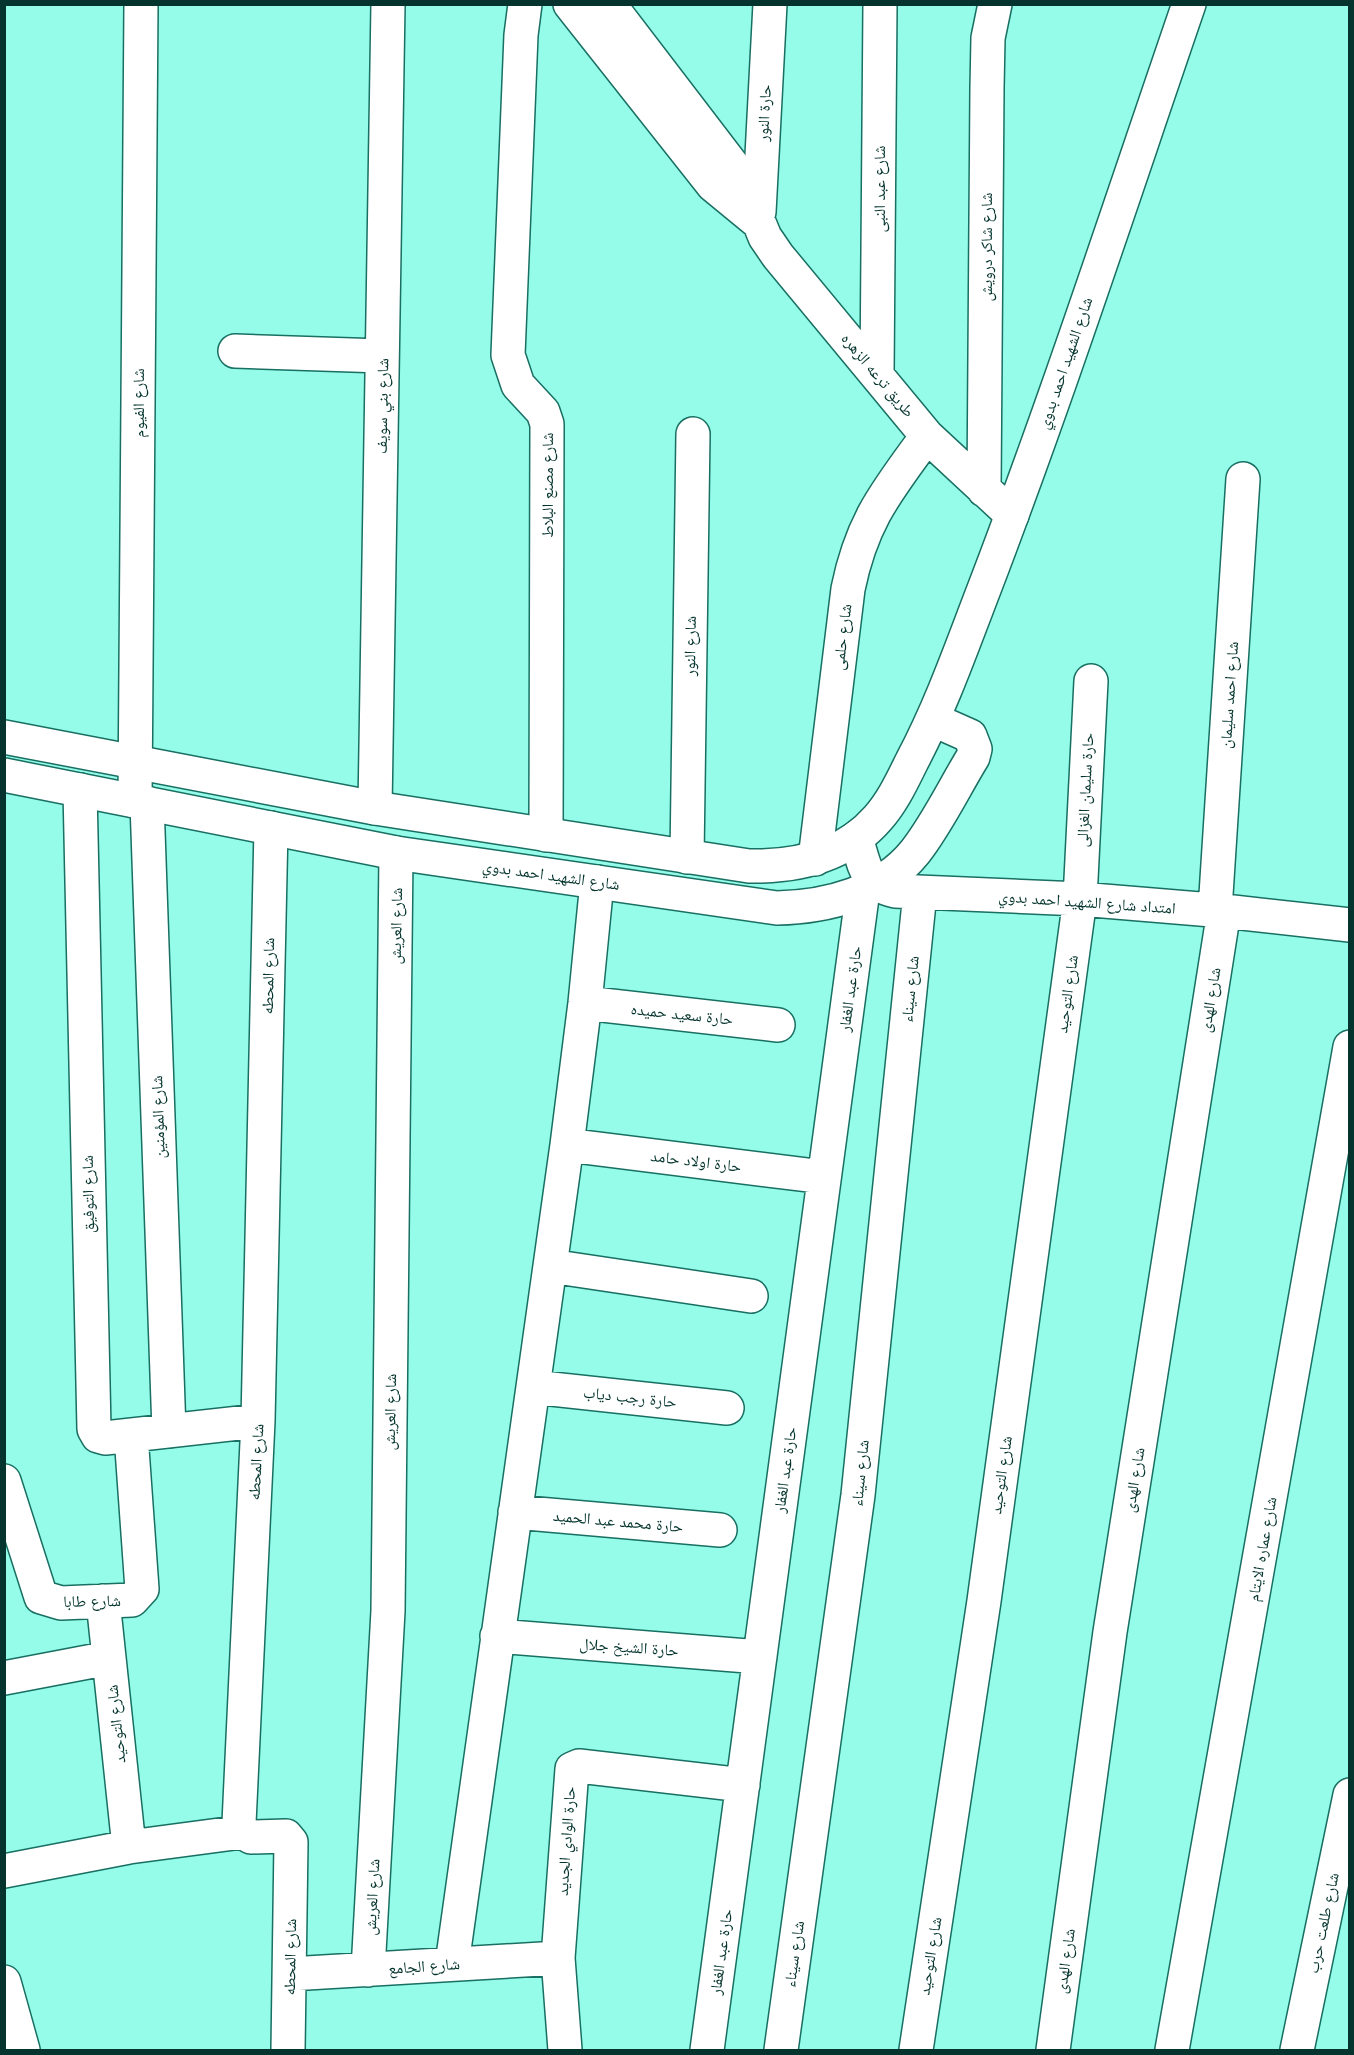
<svg xmlns="http://www.w3.org/2000/svg" width="1354" height="2055" viewBox="0 0 1354 2055" font-family="Helvetica,'Noto Naskh Arabic',sans-serif">
<style>
.lines{fill:none;stroke-linecap:round;stroke-linejoin:round}
.minor-casing{stroke:#186f62;stroke-width:36}
.tertiary-casing{stroke:#186f62;stroke-width:36}
.minor{stroke:#fff;stroke-width:33}
.tertiary{stroke:#fff;stroke-width:33}
.labels{text-anchor:middle;dominant-baseline:central;stroke-width:6;stroke-linejoin:round;paint-order:stroke}
.street-label{font-size:16px;fill:#04342d;stroke:#fff}
</style>
<rect width="100%" height="100%" fill="#94fce9"/>
<g class="lines">
<!-- minor casing -->
<g class="minor-casing">
<path id="minor" d="M525,4L521,35L508,355L518,385L543,412L547,424L546,835
M570,4L713,185L758,222
M609,4L739,174L765,237L778,256L927,436L1012,515
M759,212L770,4
M235,351L382,356
M877,374L880,4
M984,490L987,88L988,38L995,4
M80,790L94,1429L98,1436L105,1438L258,1421
M135,801L141,4
M147,803L169,1431
M375,808L388,4
M271,828L258,1421L239,1823L242,1832L251,1837L286,1836L291,1842L288,2050
M856,838C865,865 864,884 895,891L1080,899L1224,911L1350,925
M687,857L693,434
M815,859L848,589C862,520 887,491 927,436
M1215,910L1243,479
M585,1003L778,1025
M567,1145L824,1177
M550,1266L751,1296
M533,1387L727,1408
M4,1481L41,1597L61,1603L132,1600L142,1589L131,1435
M515,1512L720,1530
M103,1601L129,1847
M497,1636L760,1657
M4,1678L109,1658
M4,1871L129,1847L242,1832
M452,1964L567,1145L585,1003L597,882
M368,1970L388,1611L396,853
M290,1974L558,1958
M4,1982L23,2050
M565,2050L558,1958L572,1769L579,1766L743,1785
M707,2050L863,890
M781,2050L858,1495L920,893
M916,2050L984,1601L1080,899L1091,681
M1053,2050L1110,1632L1224,911
M1172,2050L1350,1047
M1297,2050L1350,1795"/>
</g>
<!-- tertiary casing -->
<g class="tertiary-casing">
<path id="tertiary" d="M4,737L375,808L749,866C798,867 845,856 878,818C893,801 902,781 912,761C940,708 960,652 981,597C1056,402 1121,202 1189,4
M4,775L396,853L777,908C827,907 882,893 915,852C937,824 954,788 973,757L975,749L970,736L934,720"/>
</g>
<!-- minor -->
<use href="#minor" class="minor"/>
<!-- tertiary -->
<use href="#tertiary" class="tertiary"/>
</g>
<g class="labels">
<!-- street labels -->
<g class="street-label">
<text transform="translate(764 113) rotate(-87)">حارة النور</text>
<text transform="translate(879 189) rotate(-90)">شارع عبد النبى</text>
<text transform="translate(986 247) rotate(-90)">شارع شاكر درويش</text>
<text transform="translate(1065 363) rotate(-71)">شارع الشهيد احمد بدوي</text>
<text transform="translate(878 375) rotate(50)">طريق ترعه الزهره</text>
<text transform="translate(138 403) rotate(-90)">شارع الفيوم</text>
<text transform="translate(382 406) rotate(-89)">شارع بني سويف</text>
<text transform="translate(547 485) rotate(-90)">شارع مصنع البلاط</text>
<text transform="translate(842 637) rotate(-83)">شارع حلمى</text>
<text transform="translate(690 646) rotate(-89)">شارع النور</text>
<text transform="translate(1229 695) rotate(-86)">شارع احمد سليمان</text>
<text transform="translate(1085 790) rotate(-87)">حارة سليمان الغزالى</text>
<text transform="translate(551 875) rotate(8)">شارع الشهيد احمد بدوي</text>
<text transform="translate(1087 902) rotate(4)">امتداد شارع الشهيد احمد بدوي</text>
<text transform="translate(396 926) rotate(-89)">شارع العريش</text>
<text transform="translate(268 976) rotate(-89)">شارع المحطه</text>
<text transform="translate(850 989) rotate(-82)">حارة عبد الغفار</text>
<text transform="translate(910 989) rotate(-84)">شارع سيناء</text>
<text transform="translate(1067 994) rotate(-82)">شارع التوحيد</text>
<text transform="translate(1210 1000) rotate(-81)">شارع الهدى</text>
<text transform="translate(682 1014) rotate(6)">حارة سعيد حميده</text>
<text transform="translate(158 1117) rotate(-92)">شارع المؤمنين</text>
<text transform="translate(696 1161) rotate(7)">حارة اولاد حامد</text>
<text transform="translate(88 1194) rotate(-91)">شارع التوفيق</text>
<text transform="translate(630 1397) rotate(6)">حارة رجب دياب</text>
<text transform="translate(390 1412) rotate(-89)">شارع العريش</text>
<text transform="translate(256 1462) rotate(-87)">شارع المحطه</text>
<text transform="translate(785 1470) rotate(-82)">حارة عبد الغفار</text>
<text transform="translate(860 1473) rotate(-84)">شارع سيناء</text>
<text transform="translate(1001 1475) rotate(-82)">شارع التوحيد</text>
<text transform="translate(1134 1480) rotate(-81)">شارع الهدى</text>
<text transform="translate(618 1521) rotate(5)">حارة محمد عبد الحميد</text>
<text transform="translate(1262 1549) rotate(-80)">شارع عماره الايتام</text>
<text transform="translate(92 1601) rotate(-1)">شارع طابا</text>
<text transform="translate(629 1647) rotate(4)">حارة الشيخ جلال</text>
<text transform="translate(116 1724) rotate(-96)">شارع التوحيد</text>
<text transform="translate(566 1841) rotate(-86)">حارة الوادي الجديد</text>
<text transform="translate(372 1897) rotate(-87)">شارع العريش</text>
<text transform="translate(1323 1923) rotate(-78)">شارع طلعت حرب</text>
<text transform="translate(721 1952) rotate(-82)">حارة عبد الغفار</text>
<text transform="translate(794 1954) rotate(-82)">شارع سيناء</text>
<text transform="translate(930 1956) rotate(-81)">شارع التوحيد</text>
<text transform="translate(290 1957) rotate(-89)">شارع المحطه</text>
<text transform="translate(1065 1961) rotate(-82)">شارع الهدى</text>
<text transform="translate(424 1966) rotate(-4)">شارع الجامع</text>
</g>
</g>
<!-- border -->
<rect width="1354" height="2055" fill="none" stroke="#04342d" stroke-width="12"/>
</svg>
